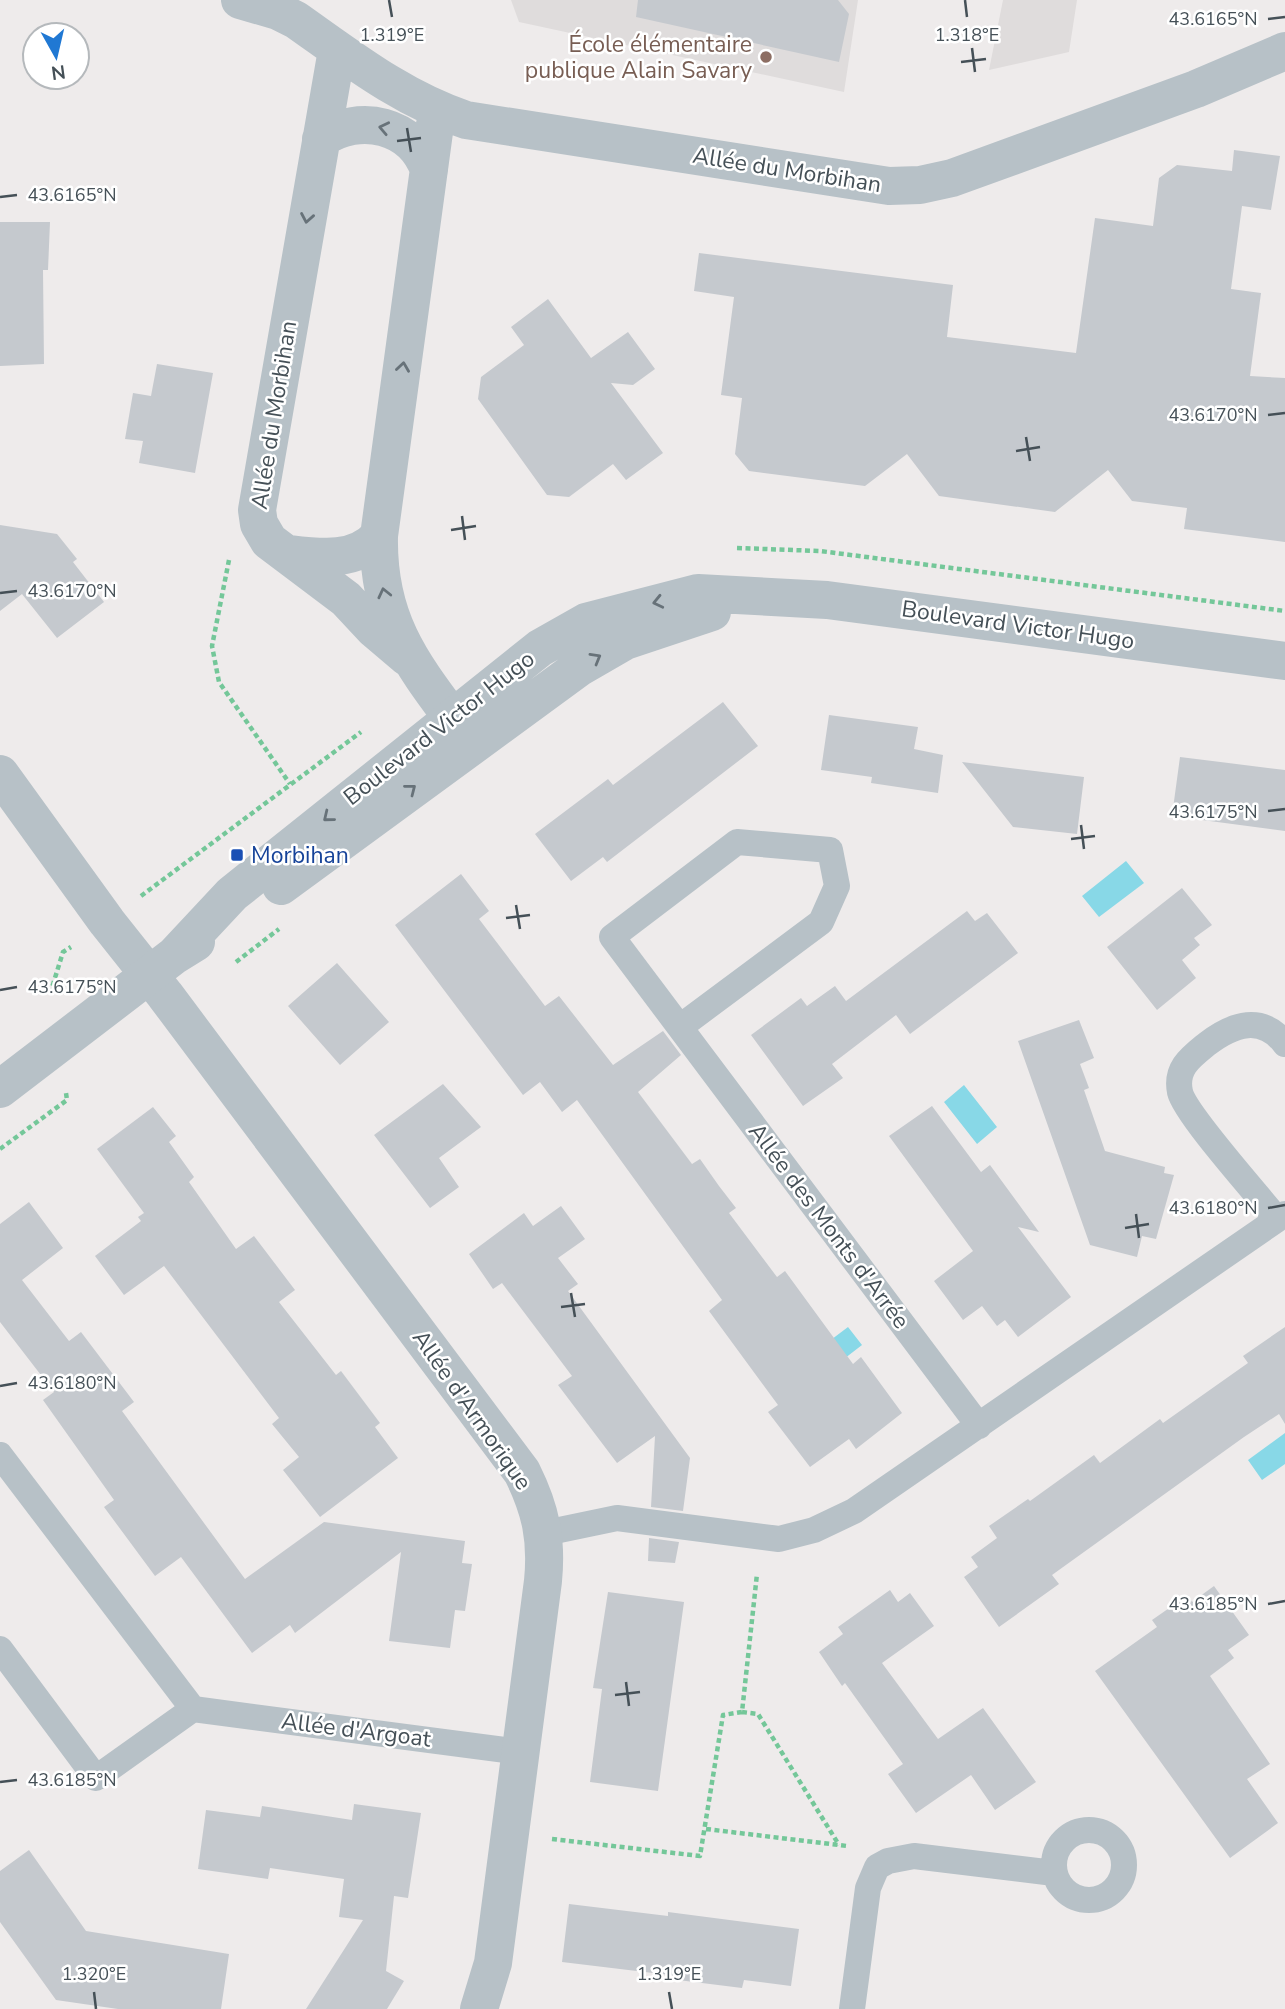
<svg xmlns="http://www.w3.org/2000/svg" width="1285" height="2009" viewBox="0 0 1285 2009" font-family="'Nunito Sans',sans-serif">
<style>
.education{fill:#dfdcdc}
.water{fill:#88d8e7}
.building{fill:#c5c9ce}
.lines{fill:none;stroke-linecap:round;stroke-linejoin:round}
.path{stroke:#74c799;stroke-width:4.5;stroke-dasharray:5 3.5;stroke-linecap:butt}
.service{stroke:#b7c1c7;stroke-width:26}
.minor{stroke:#b7c1c7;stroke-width:38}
.tertiary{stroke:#b7c1c7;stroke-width:38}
.oneway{stroke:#677279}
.ticks{fill:none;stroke:#455057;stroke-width:2.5}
.education-dot{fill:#8d6e63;stroke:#fff;stroke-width:2.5}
.transit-dot{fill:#1a4fb4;stroke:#fff;stroke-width:2.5}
.labels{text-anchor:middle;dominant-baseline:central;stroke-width:5;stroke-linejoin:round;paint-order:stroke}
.education-label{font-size:23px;fill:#785e54;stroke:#fff;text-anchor:end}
.street-label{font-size:23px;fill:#455057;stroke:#fff}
.transit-label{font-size:23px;fill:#164399;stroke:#fff;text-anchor:start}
.ticks-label{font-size:18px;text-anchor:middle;fill:#455057;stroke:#fff;stroke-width:5;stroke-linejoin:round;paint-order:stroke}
</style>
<rect width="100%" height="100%" fill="#eeebeb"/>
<!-- education -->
<path class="education" d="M511,0H858L844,92L519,22Z
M1003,0H1077L1069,52L989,70Z"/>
<!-- water -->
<path class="water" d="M1126,861L1144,883L1099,917L1082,896Z
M964,1085L997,1127L977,1144L944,1102Z
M848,1327L862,1345L818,1379L803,1361Z
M1285,1433V1464L1262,1480L1248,1460Z"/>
<!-- building -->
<path class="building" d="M638,0H838L849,14L839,62L636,17Z
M1234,150L1280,156L1271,210L1242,206L1231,289L1261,293L1250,376L1285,378V542L1184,529L1187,508L1132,501L1108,470L1055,512L939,496L907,454L865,486L749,471L735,454L742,398L721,395L734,297L694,291L699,253L953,285L947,337L1076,353L1095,218L1153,226L1159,178L1177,165L1232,171Z
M0,222H50L48,270H43L44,364L0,366Z
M548,299L591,358L628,332L655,369L633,385L611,383L663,453L626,480L613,464L569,497L547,495L478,399L481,377L524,345L511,327Z
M157,364L213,373L195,473L139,463L143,441L125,439L133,393L151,396Z
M0,525L57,534L77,559L73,562L104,602L57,638L22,594L0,611Z
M723,702L758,746L607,862L603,857L571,881L535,834L608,779L613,785Z
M829,715L918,727L914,749L943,755L938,793L871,783L872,777L821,770Z
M1180,757L1285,770V831L1172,816Z
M962,762L1084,777L1077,834L1013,827Z
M461,874L489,911L479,919L545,1006L559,996L613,1065L663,1031L681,1055L638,1092L692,1164L700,1159L719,1186L736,1208L729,1213L777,1277L785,1271L853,1364L861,1357L902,1413L856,1449L849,1439L810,1467L768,1412L778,1405L709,1311L722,1300L577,1100L562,1112L540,1082L523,1095L395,925Z
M1182,888L1212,925L1194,938L1200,945L1182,960L1196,978L1157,1010L1107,947Z
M967,911L975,921L987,913L1018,953L910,1034L896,1015L832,1064L843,1078L803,1106L751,1035L801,998L807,1006L835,986L846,1001Z
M337,963L389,1022L340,1065L288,1006Z
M1079,1020L1094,1058L1080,1064L1089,1088L1084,1090L1105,1151L1165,1167L1164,1173L1174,1175L1156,1239L1142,1236L1137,1257L1090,1245L1018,1041Z
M443,1084L481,1127L439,1158L459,1187L430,1208L374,1135Z
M932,1106L981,1172L990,1165L1039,1232L1018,1227L1071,1297L1018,1337L1005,1320L997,1326L982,1306L963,1320L934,1281L973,1251L889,1136Z
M153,1107L176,1136L169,1142L194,1177L189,1182L236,1249L254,1236L295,1290L279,1302L336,1375L341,1371L380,1423L375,1427L398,1458L320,1517L283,1470L299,1457L272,1424L279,1418L164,1266L124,1295L95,1256L141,1221L138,1217L144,1213L97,1149Z
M29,1202L63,1248L22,1280L69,1341L81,1332L134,1402L122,1411L245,1579L324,1522L465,1541L462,1563L472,1564L465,1611L455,1610L450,1648L389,1641L401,1552L295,1633L290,1625L252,1653L181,1557L155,1576L104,1507L114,1500L43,1400L54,1392L0,1322V1224Z
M561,1206L585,1239L558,1258L578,1284L568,1291L690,1458L683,1511L651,1507L655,1436L617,1463L558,1385L572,1376L502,1283L493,1289L469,1254L524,1213L533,1226Z
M1285,1327V1424L1279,1414L1244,1437L1052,1575L1059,1584L999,1627L964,1577L978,1567L971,1557L997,1538L989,1526L1028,1499L1030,1501L1094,1455L1100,1463L1160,1419L1163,1423L1248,1363L1243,1356Z
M649,1538L679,1542L675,1563L648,1561Z
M1214,1586L1249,1635L1228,1650L1234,1658L1210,1676L1270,1764L1247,1779L1278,1823L1230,1858L1095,1671L1157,1627L1152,1620L1188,1595L1192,1602Z
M890,1590L898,1602L910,1593L934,1626L882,1663L938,1739L983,1708L1036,1782L995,1810L971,1775L916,1813L888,1774L903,1764L845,1683L842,1686L819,1652L843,1634L838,1627Z
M608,1592L684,1602L658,1791L590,1782L602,1689L593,1688Z
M354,1804L421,1813L408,1898L394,1896L386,1971L404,1981L387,2009H306L363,1920L339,1917L344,1879L270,1868L268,1879L198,1869L206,1810L260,1817L262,1806L352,1820Z
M29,1850L86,1931L229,1954L221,2009H118L56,2000L0,1922V1871Z
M569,1904L668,1916V1912L799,1929L791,1986L744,1980L742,1988L678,1980V1976L562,1962Z"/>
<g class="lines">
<!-- path -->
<path class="path" d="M737,548L820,551L1285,611
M229,560L212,646L219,682L290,784
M141,896L361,732
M236,962L279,929
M50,994L63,952L71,947
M0,1149L67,1100L66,1093
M742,1712L758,1714L839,1845
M706,1829L847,1846
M552,1839L700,1856L723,1715L742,1712L757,1574"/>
<!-- service -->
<path class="service" d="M680,1027L821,922L837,886L830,850L737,842L612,937L979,1426
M1277,1219C1259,1196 1185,1114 1180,1092C1175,1068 1191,1057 1207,1044C1233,1024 1262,1014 1285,1044
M0,1455L193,1709
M545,1533L617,1518L779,1539L814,1530L854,1511L1285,1214
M0,1649L96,1778L193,1709L520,1752
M1054 1865a35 35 0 1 1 70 0a35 35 0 1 1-70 0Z
M852,2009L868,1888L877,1867L888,1861L914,1856L1054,1873"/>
<!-- minor -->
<path class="minor" d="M240,0L278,11L296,20C350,58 402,99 466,120L889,186L920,185L952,178L1196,89L1285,51
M337,50L257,510L259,524L269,541L346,599L374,629L407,657
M437,110L379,536C377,629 420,673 471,743
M321,139C360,112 413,125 429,170
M290,554C322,558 356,562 379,536
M0,774L107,922L165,995L522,1472C541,1510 547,1540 543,1581L493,1963L479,2009"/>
<!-- tertiary -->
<path class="tertiary" d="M281,886L580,667L625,641L712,612
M175,955L232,894L540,648L586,622L698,593L827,600L1285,661
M0,1089L175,955L196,942"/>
</g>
<!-- one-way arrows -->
<defs><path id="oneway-chevron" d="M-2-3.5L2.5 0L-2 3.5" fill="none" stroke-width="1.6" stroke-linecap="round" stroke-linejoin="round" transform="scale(1.75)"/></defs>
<g class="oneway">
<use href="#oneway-chevron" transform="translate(384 128) rotate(-168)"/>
<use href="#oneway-chevron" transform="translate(307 218) rotate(100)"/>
<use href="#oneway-chevron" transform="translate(403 367) rotate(-82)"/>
<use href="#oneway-chevron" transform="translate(384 593) rotate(-103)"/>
<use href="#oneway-chevron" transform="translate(658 602) rotate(167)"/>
<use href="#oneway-chevron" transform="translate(596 658) rotate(-30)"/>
<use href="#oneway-chevron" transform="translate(411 789) rotate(-38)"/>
<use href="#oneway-chevron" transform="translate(328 817) rotate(141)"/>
</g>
<!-- ticks -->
<path class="ticks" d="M389,0L392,17M965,0L967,17M1268,19L1285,17M972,48L975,72M961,62L986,59M407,128L411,152M397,141L421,138M0,197L17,195M1268,415L1285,413M1026,437L1030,461M1016,451L1040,447M462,516L465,540M451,530L476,526M0,593L17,591M1268,811L1285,809M1081,825L1084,849M1071,839L1095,836M516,905L520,929M506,918L530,915M0,990L17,987M1268,1208L1285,1205M1136,1214L1139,1238M1125,1228L1149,1224M571,1293L575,1317M561,1307L585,1304M0,1386L17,1383M1268,1604L1285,1601M626,1682L629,1706M615,1695L640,1692M0,1782L17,1780M94,1992L96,2009M669,1992L672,2009"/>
<!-- markers -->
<circle class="education-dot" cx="766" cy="57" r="7"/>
<rect class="transit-dot" x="230" y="848" width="14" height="14" rx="3.5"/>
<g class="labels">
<!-- education labels -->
<g class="education-label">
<text x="752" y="44">École élémentaire<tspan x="752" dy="26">publique Alain Savary</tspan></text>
</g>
<!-- street labels -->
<g class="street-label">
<text transform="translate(787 170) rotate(9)">Allée du Morbihan</text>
<text transform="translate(274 415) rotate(-81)">Allée du Morbihan</text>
<text transform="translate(1018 625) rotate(8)">Boulevard Victor Hugo</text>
<text transform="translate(439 728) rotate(-38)">Boulevard Victor Hugo</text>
<text transform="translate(829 1226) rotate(53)">Allée des Monts d'Arrée</text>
<text transform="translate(472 1410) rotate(55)">Allée d'Armorique</text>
<text transform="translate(356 1730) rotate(7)">Allée d'Argoat</text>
</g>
<!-- transit labels -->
<g class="transit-label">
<text x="251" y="855">Morbihan</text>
</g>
</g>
<g class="ticks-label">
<text x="1213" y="25">43.6165°N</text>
<text x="392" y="41">1.319°E</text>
<text x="967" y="41">1.318°E</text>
<text x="72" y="201">43.6165°N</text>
<text x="1213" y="421">43.6170°N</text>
<text x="72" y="597">43.6170°N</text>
<text x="1213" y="818">43.6175°N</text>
<text x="72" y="993">43.6175°N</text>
<text x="1213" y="1214">43.6180°N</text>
<text x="72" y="1389">43.6180°N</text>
<text x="1213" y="1610">43.6185°N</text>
<text x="72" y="1786">43.6185°N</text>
<text x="94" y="1980">1.320°E</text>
<text x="669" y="1980">1.319°E</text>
</g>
<!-- north arrow -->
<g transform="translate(56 56) rotate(172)"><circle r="33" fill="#ffffff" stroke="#b5b9bc" stroke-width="2"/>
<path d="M0-5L12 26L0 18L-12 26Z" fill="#2078d3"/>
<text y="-10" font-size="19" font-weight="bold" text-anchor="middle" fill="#455057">N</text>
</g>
</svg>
